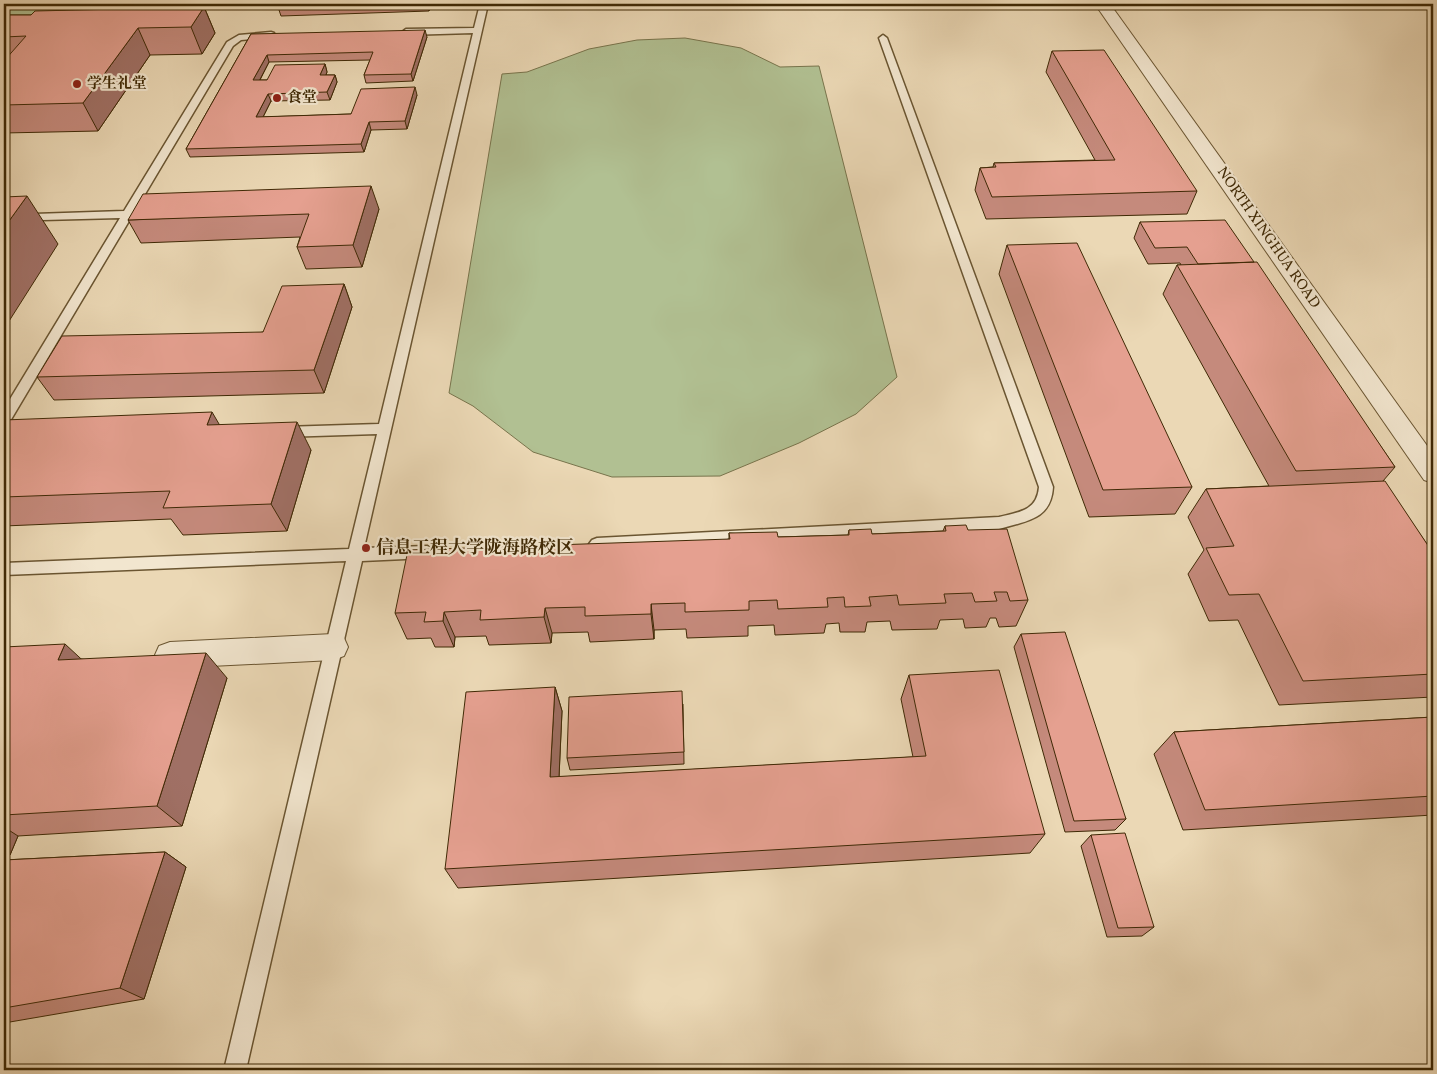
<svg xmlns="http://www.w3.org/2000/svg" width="1437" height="1074" viewBox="0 0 1437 1074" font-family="Vollkorn,'Noto Serif SC',serif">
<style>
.green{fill:#b1c092;stroke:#78744c}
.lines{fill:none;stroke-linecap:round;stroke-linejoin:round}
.service-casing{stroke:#6a5531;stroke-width:3}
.minor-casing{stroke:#6a5531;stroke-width:2}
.tertiary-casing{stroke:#6a5531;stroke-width:2}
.service{fill:#f2e6cf;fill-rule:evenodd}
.minor{fill:#f2e6cf;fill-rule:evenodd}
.tertiary{fill:#f2e6cf;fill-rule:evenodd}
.wall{fill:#c58a7c;stroke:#3f2905}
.shaded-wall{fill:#a07065;stroke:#3f2905}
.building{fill:#e5a090;stroke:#3f2905}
.poi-dot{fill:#8f2418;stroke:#f2e6cf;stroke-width:2}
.labels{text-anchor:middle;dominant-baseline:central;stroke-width:4.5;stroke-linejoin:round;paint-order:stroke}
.far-poi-label{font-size:15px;font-weight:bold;fill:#3f2905;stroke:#f2e6cf;text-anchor:start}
.far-street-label{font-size:15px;fill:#3f2905;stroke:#f2e6cf}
.poi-label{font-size:18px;font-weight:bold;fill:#3f2905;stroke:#f2e6cf;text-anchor:start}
</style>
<rect width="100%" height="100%" fill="#ebd8b5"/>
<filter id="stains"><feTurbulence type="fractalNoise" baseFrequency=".004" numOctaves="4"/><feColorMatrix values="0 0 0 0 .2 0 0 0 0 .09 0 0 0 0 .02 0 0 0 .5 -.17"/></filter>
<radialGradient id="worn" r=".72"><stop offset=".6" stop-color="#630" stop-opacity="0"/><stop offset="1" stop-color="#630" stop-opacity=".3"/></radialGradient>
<!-- green -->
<path class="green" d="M4,4H129L4,43Z
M685,38L741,48L780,67L819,66L897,377L856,414L799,443L720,476L612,477L533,452L473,406L449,393L502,74L527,72L589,49L637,40Z"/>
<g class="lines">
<!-- service casing -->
<g class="service-casing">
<path id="service" d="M480,4H488L364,548L427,546L432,548L435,552L432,556L427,558L362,561L246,1070H224L346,561L4,575V563L349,549L377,434L283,437L278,435L276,432L278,429L283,427L379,424L473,33L406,35L402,32L406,29L474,28Z
M271,32L274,33V37L241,40L233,46L9,423L4,425V409L120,218L4,221V215L124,211L227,42L239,35Z
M883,35L887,38L1053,487C1051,520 1026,521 999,529L597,550L592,548L589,544L592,540L597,538L999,517C1019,512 1037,511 1039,487L879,38Z"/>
</g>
<!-- minor casing -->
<g class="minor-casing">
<path id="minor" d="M333,634L344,638L348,647L344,656L333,660L170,668L159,664L155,655L159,646L170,642Z"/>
</g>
<!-- tertiary casing -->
<g class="tertiary-casing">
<path id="tertiary" d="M1095,4H1110L1433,454V483L1424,480Z"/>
</g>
<!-- service -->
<use href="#service" class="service"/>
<!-- minor -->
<use href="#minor" class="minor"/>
<!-- tertiary -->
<use href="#tertiary" class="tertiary"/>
</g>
<!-- wall -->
<path class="wall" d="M65,4H218L214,8L205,9L215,33L202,54L150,55L98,131L4,133V15H31L66,10L63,5Z
M277,4H431L429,11L281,16Z
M251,34L427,37L413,81L366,83L364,75L370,60L269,62L260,80H267L325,64L327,72L326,75H335L337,82L330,100L271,101L263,117L351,114L417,95L407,129L371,130L364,152L190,157L186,149Z
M1052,51L1197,191L1187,214L986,219L975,190L980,168L993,167L994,163L1095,160L1046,72Z
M379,209L362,267L306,269L297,247L300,237L141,243L128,220Z
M1140,222L1254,262L1395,467L1383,481L1429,547H1433V697L1279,705L1238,620L1209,621L1188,574L1204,550L1188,517L1206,489L1269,486L1163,294L1177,265H1181L1180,263L1148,264L1134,238Z
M1007,245L1192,487L1175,514L1089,517L999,274Z
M344,284L352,307L324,393L54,400L37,377L263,332Z
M4,420L220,425L311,450L287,531L183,535L171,519L4,526Z
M945,526L968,530L1028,600L1016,626L999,627L996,618H990L986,627L965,628L963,619L940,620L937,629L892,630L890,621L867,622L865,632H840L839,623L826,624L824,633L775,635L774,625L748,626V636L687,638L686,629L654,630V639L590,642L588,632L552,633L551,643L489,645L486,636L455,637L454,647H435L431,638L407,639L395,613L729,539V533L778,537L848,535L849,530L872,534L943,531Z
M1021,634L1126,819L1115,830L1065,832L1014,647Z
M4,647L81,659L227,678L182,826L18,836L10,855H4Z
M909,675L1045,834L1030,853L458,888L445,869L555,687L562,711L559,777L913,757L901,699Z
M683,704L684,764L570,770L567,758Z
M1433,717V815L1183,830L1154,754L1174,732Z
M1091,835L1154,927L1142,936L1107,937L1081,846Z
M165,852L186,867L144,999L4,1023V860Z"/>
<!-- shaded-wall -->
<path class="shaded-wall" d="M181,4H196L199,9L189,25Z
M213,4H218L214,8Z
M427,4H431L429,11Z
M204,7L215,33L202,54L191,27Z
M138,28L150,55L98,131L83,103Z
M425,30L427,37L413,81L411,74Z
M267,55L269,62L256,87L253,80Z
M325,64L327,72L323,82L320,75Z
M335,75L337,82L330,100L327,92Z
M415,87L417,95L407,129L405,121Z
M268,94L271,101L259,125L256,117Z
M369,122L371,130L364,152L361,144Z
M371,186L379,209L362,267L353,245Z
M27,196L58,244L4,329V228Z
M344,284L352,307L324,393L314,370Z
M212,412L229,441L207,425Z
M297,422L311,450L287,531L271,504Z
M651,604L654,630V639L651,614Z
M545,608L552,633L551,643L544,617Z
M444,612L455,637L454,647L443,621Z
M65,644L92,669L58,660Z
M206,653L227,678L182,826L157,806Z
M555,687L562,711L558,799L550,777Z
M4,827L18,836L10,855L4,851Z
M165,852L186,867L144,999L120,988Z"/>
<!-- building -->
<path class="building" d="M65,4H181L63,5Z
M204,7L191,27L138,28L83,103L4,105V61L26,36L4,37V15H31L35,11Z
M425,30L411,74L364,75L373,52L267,55L253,80H267L275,65L325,64L320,75H335L327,92L268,94L256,117L351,114L361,89L415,87L405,121L369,122L361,144L186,149L251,34Z
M1104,50L1197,191L992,197L980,168L996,167L994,163L1115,160L1052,51Z
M371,186L353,245L297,247L309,214L128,220L143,194Z
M27,196L4,228V197Z
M1225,220L1254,262L1198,264L1187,247L1155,248L1140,222Z
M1077,243L1192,487L1103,490L1007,245Z
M1257,262L1395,467L1296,471L1177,265Z
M344,284L314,370L37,377L62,336L263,332L282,286Z
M212,412L207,425L297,422L271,504L163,508L170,491L4,497V420Z
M1385,481L1429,547H1433V674L1303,681L1259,594L1229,595L1206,548L1234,546L1206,489Z
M966,525L968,530L1007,529L1028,600L1010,601L1007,592H994L997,601L975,602L972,593L944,594L946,603L899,605L897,595L869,597L871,606L845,607L844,597L827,598L828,607L778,609L777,600L749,601V610L685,612V603L651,604V614L585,616V607L545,608L544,617L480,620L481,610L444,612L443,621L424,622L426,612L395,613L408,550L730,539L729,533L777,532L778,537L849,535V530L871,529L872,534L946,531L945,526Z
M1065,632L1126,819L1074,821L1021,634Z
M65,644L58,660L206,653L157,806L4,815V647Z
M999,670L1045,834L445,869L466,692L555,687L550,777L926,756L909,675Z
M682,691L684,752L567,758L569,697Z
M1433,717V796L1205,810L1174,732Z
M1125,833L1154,927L1118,928L1091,835Z
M165,852L120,988L4,1008V860Z"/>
<!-- markers -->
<g class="poi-dot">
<circle cx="77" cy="84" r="5"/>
<circle cx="277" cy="98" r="5"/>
<circle cx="366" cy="548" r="5"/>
</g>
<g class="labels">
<!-- far-poi labels -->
<g class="far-poi-label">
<text x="87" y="84">学生礼堂</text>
<text x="287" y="98">食堂</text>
</g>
<!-- far-street labels -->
<g class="far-street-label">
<text transform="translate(1268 238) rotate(55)">NORTH XINGHUA ROAD</text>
</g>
<!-- poi labels -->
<g class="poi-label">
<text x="376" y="548">信息工程大学陇海路校区</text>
</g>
</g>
<!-- margin -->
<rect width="1437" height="1074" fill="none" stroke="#ebd8b5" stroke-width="20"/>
<rect x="5" y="5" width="1427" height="1064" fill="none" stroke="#3f2905" stroke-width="2.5"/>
<rect x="10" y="10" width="1417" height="1054" fill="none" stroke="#3f2905"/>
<rect width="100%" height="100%" filter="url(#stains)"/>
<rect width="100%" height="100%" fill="url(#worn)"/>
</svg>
